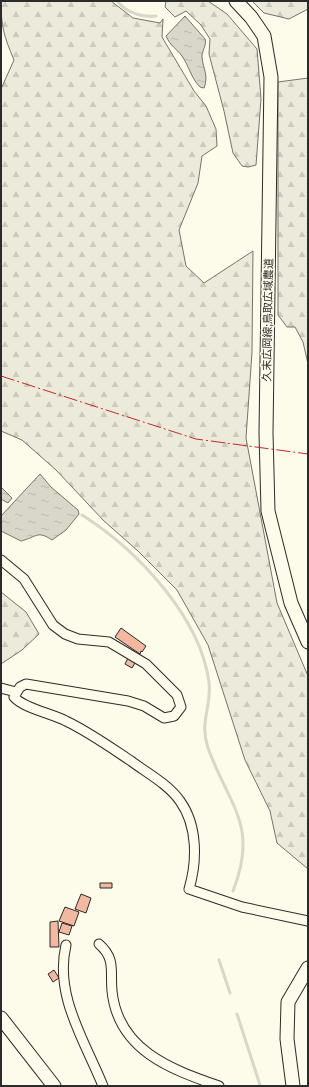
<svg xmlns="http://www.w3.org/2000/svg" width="309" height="1087" viewBox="0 0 309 1087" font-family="Commissioner,'Noto Sans JP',sans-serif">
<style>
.forest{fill:url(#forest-firs);stroke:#74746e}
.water{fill:url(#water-ripples);stroke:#74746e}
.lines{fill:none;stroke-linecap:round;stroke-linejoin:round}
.stream{stroke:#d8d7c9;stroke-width:3}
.building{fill:#f2b8a0;stroke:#2b2b2b}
.street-casing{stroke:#2b2b2b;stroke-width:11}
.secondary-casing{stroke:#2b2b2b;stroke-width:15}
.street{stroke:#fdfbea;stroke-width:9}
.secondary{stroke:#fdfbea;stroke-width:13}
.power{stroke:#c62828;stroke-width:1;stroke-dasharray:14 3 2 3;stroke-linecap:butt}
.labels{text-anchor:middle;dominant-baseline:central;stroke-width:3;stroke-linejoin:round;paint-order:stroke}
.street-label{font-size:11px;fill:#2b2b2b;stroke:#fdfbea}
</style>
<defs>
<pattern id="forest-firs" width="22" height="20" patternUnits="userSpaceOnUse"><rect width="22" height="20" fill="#ecebdb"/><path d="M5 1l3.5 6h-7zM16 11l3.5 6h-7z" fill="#cbcabc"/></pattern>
<pattern id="water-ripples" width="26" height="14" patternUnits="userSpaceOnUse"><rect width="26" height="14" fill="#d8d7c9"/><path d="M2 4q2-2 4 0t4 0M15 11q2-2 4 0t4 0" fill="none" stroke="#bab9ad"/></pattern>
</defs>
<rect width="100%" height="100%" fill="#fdfbea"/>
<!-- forest -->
<path class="forest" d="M1,1H111L133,18L160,23L163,19L162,37L194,91L206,106L216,129L217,146L202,156L198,183L179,230L186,266L204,283L253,251L252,352L246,438L277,603L308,676V869L277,843L270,811L245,760L208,645L177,590L138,551L104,521L56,470L22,440L1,431V89L14,60C4,36 1,27 1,1Z
M166,1H208L227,14L257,49L261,99L256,165L248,167L242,166L233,153L224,111L209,54L210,39L201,25L186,11L175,17L165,7Z
M252,1H308V9L289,19L264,13Z
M308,78V364L303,342L295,327H287L278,315V82Z
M1,592L26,612L39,634L22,650L1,664Z"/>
<!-- water -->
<path class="water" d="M185,16L205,39C207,45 202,50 202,57C203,69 209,76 204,88L200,87C191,78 189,66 182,56C176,48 171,47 166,36Z
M40,474L51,487L78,510L79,514L66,530L52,540C37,530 37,537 21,541L1,531V516Z
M1,487L12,498L8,503L1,499Z"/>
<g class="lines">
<!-- stream -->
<path class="stream" d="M117,1C127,13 141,17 156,16
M82,515C136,549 200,616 209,682C212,707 199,721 208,748C229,806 259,825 233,891
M219,960L230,993
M237,1014L260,1085"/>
</g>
<!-- building -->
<path class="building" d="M121,628L146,646L142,652L141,651L140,654L115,637Z
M128,658L135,663L132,668L125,664Z
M100,883H112V888H100Z
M81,894L91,898L86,913L75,909Z
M65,907L79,912L74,926L59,921Z
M58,921L59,947H50V922Z
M62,923L72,926L69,935L59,932Z
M54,970L59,978L53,982L48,974Z"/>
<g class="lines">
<!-- street casing -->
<g class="street-casing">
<path id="street" d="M1,560L24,579L53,625L65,634L78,639L109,642L146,664L177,695L181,707L174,716L164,718L144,706L128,701L26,684L20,687L14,697C23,708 53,714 66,721C89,732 110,747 131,761C147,773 168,784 180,801C198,826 197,862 189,889L242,907L308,921
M1,688L16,692
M99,944C116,959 110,971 112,991C118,1050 170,1069 219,1086
M66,945C54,996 85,1041 103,1086"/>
</g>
<!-- secondary casing -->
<g class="secondary-casing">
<path id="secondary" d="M236,1L251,17L264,36L271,77L266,433L268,511L291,603L308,642
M1,1018L54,1086
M293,1086L287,1039L288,1002L308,968"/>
</g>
<!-- street -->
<use href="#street" class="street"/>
<!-- secondary -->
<use href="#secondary" class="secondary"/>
<!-- power -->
<path class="power" d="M1,376L196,439L308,454"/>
</g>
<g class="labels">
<!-- street labels -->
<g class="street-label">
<text transform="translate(267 320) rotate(-89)">久末広岡線;鳥取広域農道</text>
</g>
</g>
<!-- border -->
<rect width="309" height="1087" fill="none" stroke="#2b2b2b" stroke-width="4"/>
</svg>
